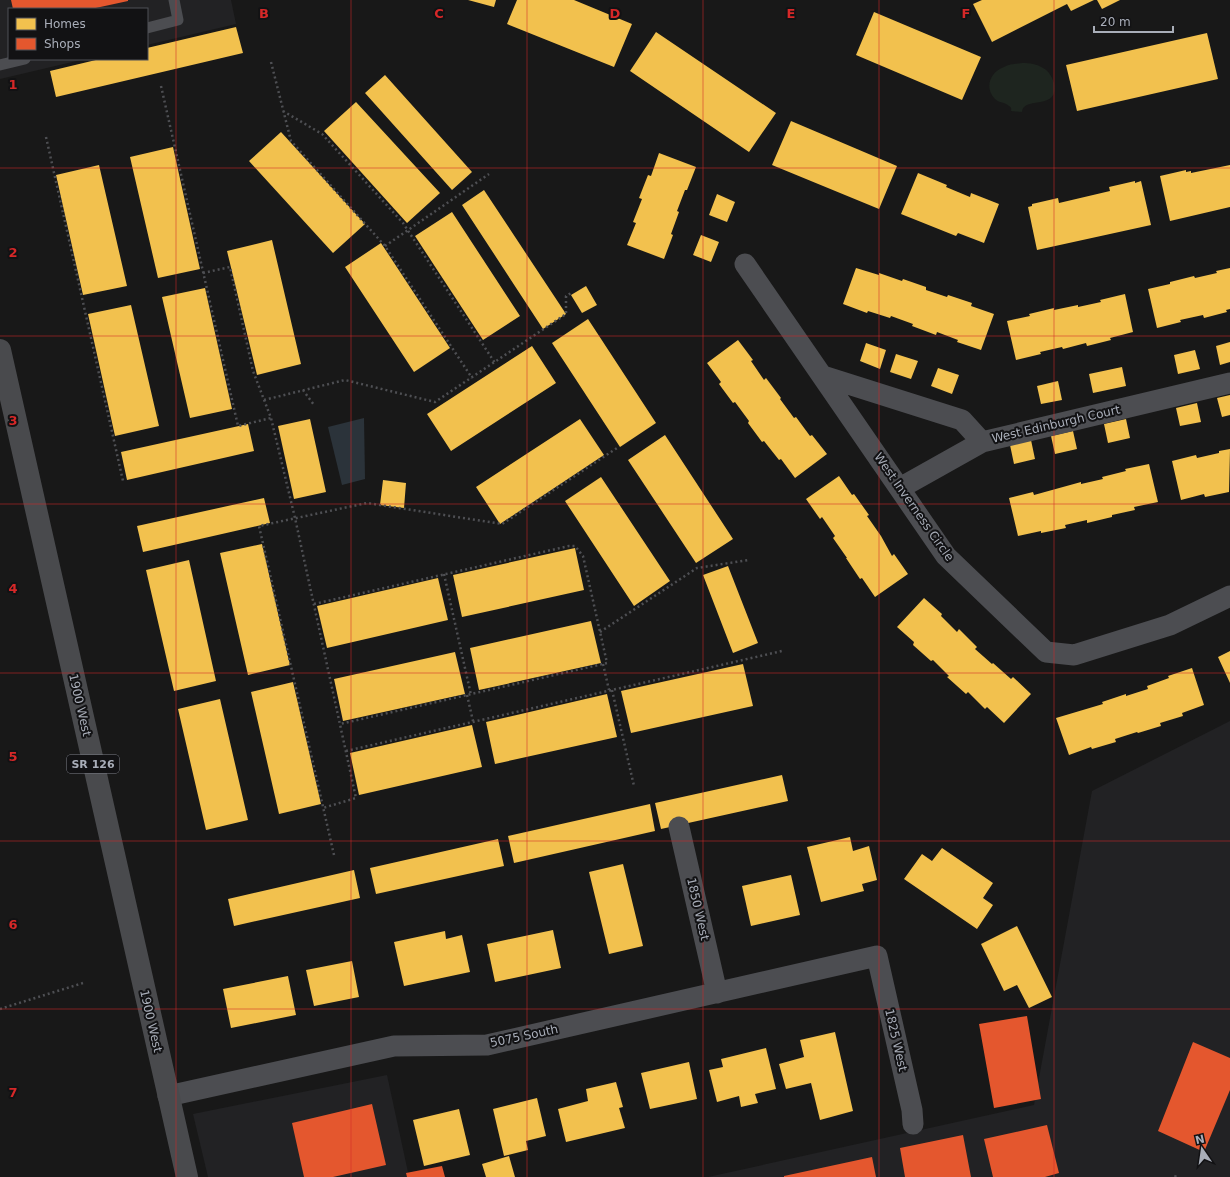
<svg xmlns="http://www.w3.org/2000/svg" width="1230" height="1177" viewBox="0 0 1230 1177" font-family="'DejaVu Sans',sans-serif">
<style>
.built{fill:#222224}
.green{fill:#1e251f}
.water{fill:#2b333a}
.homes{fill:#f2c14e}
.shops{fill:#e4572e}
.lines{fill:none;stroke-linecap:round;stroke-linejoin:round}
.path{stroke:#4e4f53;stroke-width:2.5;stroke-dasharray:2 3;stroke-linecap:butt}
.lane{stroke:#4c4d51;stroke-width:11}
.street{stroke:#4c4d51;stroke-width:21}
.primary{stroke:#494a4d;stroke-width:22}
.grid{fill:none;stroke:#d62828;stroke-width:1;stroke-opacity:0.55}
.labels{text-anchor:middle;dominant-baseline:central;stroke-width:4;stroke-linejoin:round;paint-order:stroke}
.shield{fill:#121214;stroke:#7c7f88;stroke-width:1}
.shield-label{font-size:11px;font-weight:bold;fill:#a9aeb9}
.street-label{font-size:12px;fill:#a9aeb9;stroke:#121214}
.grid-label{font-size:13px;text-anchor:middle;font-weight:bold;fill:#d62828;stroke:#121214;stroke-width:4;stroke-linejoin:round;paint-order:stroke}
</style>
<rect width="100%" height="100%" fill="#181818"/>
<!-- built -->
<path class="built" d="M0,0H231L236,24L147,45V9H9V59H85L0,79Z
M1230,721V1177H708L1034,1105L1092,791Z
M387,1075L409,1177H208L193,1114Z"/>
<!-- green -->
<path class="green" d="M1022,63C1030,63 1037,64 1043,68C1049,71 1052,77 1054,83C1060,111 1023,96 1022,112L1011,111C1011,109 1012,108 1009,106C1005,102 999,103 995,99C984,88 990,72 1004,67C1009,64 1016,64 1022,63Z"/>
<!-- water -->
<path class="water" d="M364,418L365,479L342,485L328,427Z"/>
<!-- homes -->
<path class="homes" d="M468,0H496L494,7Z
M517,0H574L632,24L614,67L507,24Z
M982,0H1094L1071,11L1067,4L992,42L973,4Z
M1097,0H1120L1102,9Z
M874,12L981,57L962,100L856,55Z
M236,27L243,53L56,97L50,71L100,59H147V48Z
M656,32L776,113L749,152L630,71Z
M1207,33L1218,79L1077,111L1066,65Z
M385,75L472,172L452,190L365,93Z
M356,102L440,193L407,223L324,131Z
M791,121L897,166L879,209L772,165Z
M281,132L365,224L333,253L249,161Z
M173,147L200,269L158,278L130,157Z
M659,153L696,167L687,190H685L677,211L679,212L671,234L673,235L664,259L627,245L636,223L633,222L642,199L639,198L648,175L651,176Z
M99,165L127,286L83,295L56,175Z
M1230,165V207L1170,221L1160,176L1186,170V172L1191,171V173Z
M918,173L947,185L946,187L970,197L971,193L999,204L984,243L958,233L956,236L901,214Z
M1135,181V183L1141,181L1151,225L1037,250L1028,207L1032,206V204L1058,198L1059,203L1110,191L1109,187Z
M484,190L566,314L543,329L462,205Z
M717,194L735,202L727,222L709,215Z
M452,212L520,316L483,340L415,236Z
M701,235L719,242L711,262L693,255Z
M272,240L301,364L257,375L227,251Z
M381,243L450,348L414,372L345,267Z
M856,268L879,275V273L902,281L903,279L926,287V290L947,297L948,295L972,303L971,306L994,314L981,350L957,342L958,340L937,332L936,335L912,326L913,324L891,316L890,318L868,311L867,313L843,304Z
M1230,268V309L1226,310L1227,312L1204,318L1203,315L1180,320L1181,322L1157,328L1148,289L1170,284V282L1194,276L1195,278L1217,273L1216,271Z
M586,286L597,305L582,313L571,295Z
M205,288L232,409L190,418L162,297Z
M1125,294L1133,332L1110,338L1111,340L1087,346L1086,343L1063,349L1062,347L1040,352L1041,354L1016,360L1007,321L1030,316L1029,314L1054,308V310L1078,305V307L1101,302L1100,300Z
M131,305L159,426L115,436L88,314Z
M588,319L656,423L620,447L552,343Z
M738,340L753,360L751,361L764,380L766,378L781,398L780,399L794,418L796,417L810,436L812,435L827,454L795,478L781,459L779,460L764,441L762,442L748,423L749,421L735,402L733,403L719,384L721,382L707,363Z
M1230,342V362L1220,365L1216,346Z
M866,343L886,350L880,369L860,361Z
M532,346L556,383L451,451L427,414Z
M1195,350L1200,369L1178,374L1174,355Z
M896,354L918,361L911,379L890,372Z
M1122,367L1126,386L1093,393L1089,374Z
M938,368L959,375L952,394L931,386Z
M1058,381L1062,400L1041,404L1037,386Z
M1230,395V415L1222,417L1217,398Z
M1197,403L1201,422L1180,426L1176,408Z
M310,419L326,492L294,499L278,426Z
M580,419L604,455L500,524L476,487Z
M1126,419L1130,438L1108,443L1104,424Z
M248,424L254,451L127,480L121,452Z
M1073,431L1077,449L1055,454L1051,436Z
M665,435L733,539L696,563L628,460Z
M1031,440L1035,459L1014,464L1010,445Z
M1230,449L1229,492L1205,497L1204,494L1181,500L1172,461L1196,455L1197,458L1219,453V451Z
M1149,464L1158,502L1134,507L1135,510L1112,515V517L1087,523V520L1065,525L1066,528L1041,533V531L1018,536L1009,498L1033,492L1034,495L1081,482V484L1103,479L1102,477L1126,471L1125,469Z
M839,476L852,495L854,494L869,515L867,516L881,536L892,556L894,554L908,574L875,597L862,578L860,579L846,558H847L833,538L835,536L822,517L820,519L806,499Z
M601,477L670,581L634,606L565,501Z
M383,480L406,483L404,508L380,505Z
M264,498L270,523L143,552L137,526Z
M262,544L290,665L248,675L220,553Z
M575,548L584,590L462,617L453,575Z
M189,560L216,681L174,691L146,570Z
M728,566L758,643L733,653L703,575Z
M438,578L448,620L327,648L317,606Z
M924,598L942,614L941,616L957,632L959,629L977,647L975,649L992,664L993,663L1011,679L1013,677L1031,694L1004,723L987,707L985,709L968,692L966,694L947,677L949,676L933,660L931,661L913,645L914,642L897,627Z
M591,621L601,663L479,690L470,648Z
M1230,651V683L1218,657Z
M455,652L465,694L343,721L334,679Z
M743,664L753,706L631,733L621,691Z
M1192,668L1204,705L1182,713L1183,716L1160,723L1161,726L1138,733L1137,732L1115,739L1116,742L1092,749L1091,747L1069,755L1056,718L1103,704L1102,702L1126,694V696L1148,689L1147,686L1169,678L1168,676Z
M293,682L321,804L279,814L251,692Z
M607,694L617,737L495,764L486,722Z
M220,699L248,820L206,830L178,709Z
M472,725L482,767L359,795L350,753Z
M782,775L788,801L661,829L655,803Z
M650,804L655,831L514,863L508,836Z
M850,837L853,851L869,846L877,880L862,884L864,891L821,902L807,847Z
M498,839L504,866L376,894L370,868Z
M942,848L993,883L983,898L993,905L977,929L904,879L922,854L932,861Z
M623,864L643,946L609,954L589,872Z
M354,870L360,898L234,926L228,899Z
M791,875L800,915L751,926L742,886Z
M1017,926L1052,997L1029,1008L1017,985L1004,991L981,944Z
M553,930L561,968L495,982L487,944Z
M445,931L446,939L462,935L470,972L404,986L394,942Z
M352,961L359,997L314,1006L306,970Z
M288,976L296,1015L231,1028L223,989Z
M835,1032L853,1111L820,1120L811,1083L786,1089L779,1064L804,1057L800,1040Z
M766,1048L776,1089L755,1094L758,1103L741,1107L739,1096L717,1102L709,1070L723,1067L721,1059Z
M689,1062L697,1099L650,1109L641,1073Z
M616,1082L623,1107L619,1108L625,1128L566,1142L558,1109L588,1101L586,1089Z
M537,1098L546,1136L526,1141L528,1150L504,1156L493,1109Z
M459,1109L470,1155L424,1166L413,1120Z
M509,1156L515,1177H486L482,1164Z"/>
<!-- shops -->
<path class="shops" d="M11,0H128V1L91,9H13Z
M1027,1016L1041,1099L994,1108L979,1024Z
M1193,1042L1230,1058V1090L1204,1152L1158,1131Z
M372,1104L386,1165L333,1177H304L292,1123Z
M1047,1125L1059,1173L1045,1177H993L984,1139Z
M963,1135L971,1177H905L900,1148Z
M872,1157L876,1177H784V1176Z
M442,1166L445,1177H407L406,1173Z"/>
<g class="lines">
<!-- path -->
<path class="path" d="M271,62L291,141L385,246L472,378
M161,86L238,426L271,418
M283,111L322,134L403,223L495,363
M46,137L123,481
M385,246L489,174
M203,273L230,267L253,371L271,418L295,518L356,798L323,808
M303,390L314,405
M264,400L345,380L435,402L566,314V296L573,292
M444,574L471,695
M314,604L569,546H575L583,556L607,663L340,724
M600,632L697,568L749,560
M603,664L609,690
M612,690L634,786
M467,695L473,721
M346,751L782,651
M334,855L259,526L367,503L502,524L617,448
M0,1009L83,983
M1175,1177L1176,1175"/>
<!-- lane -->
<path class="lane" d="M147,28L178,20L174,0
M0,65L25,59"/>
<!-- street -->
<path class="street" d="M745,264L946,556L1046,652L1074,655L1170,625L1230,596
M823,376L962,420L982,442L1230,383
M900,488L982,442
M679,827L717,993
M168,1096L394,1046L487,1045L877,956L912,1110L913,1124"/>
<!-- primary -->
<path class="primary" d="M0,350L187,1177"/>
</g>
<!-- grid -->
<path class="grid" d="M176,0V1177M351,0V1177M527,0V1177M703,0V1177M879,0V1177M1054,0V1177M0,168H1230M0,336H1230M0,504H1230M0,673H1230M0,841H1230M0,1009H1230"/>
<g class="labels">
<!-- shield labels -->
<rect class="shield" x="67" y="755" width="52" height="18" rx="3"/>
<g class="shield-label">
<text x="93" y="764">SR 126</text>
</g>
<!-- street labels -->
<g class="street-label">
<text transform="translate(1056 424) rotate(-13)">West Edinburgh Court</text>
<text transform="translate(914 507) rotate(55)">West Inverness Circle</text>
<text transform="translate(80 705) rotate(77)">1900 West</text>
<text transform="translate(698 909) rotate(77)">1850 West</text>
<text transform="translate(151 1021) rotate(77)">1900 West</text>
<text transform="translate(524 1036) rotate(-12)">5075 South</text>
<text transform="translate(896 1040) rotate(77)">1825 West</text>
</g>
</g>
<g class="grid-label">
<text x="264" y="18">B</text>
<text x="439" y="18">C</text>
<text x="615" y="18">D</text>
<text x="791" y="18">E</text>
<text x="966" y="18">F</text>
<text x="13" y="89">1</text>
<text x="13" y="257">2</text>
<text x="13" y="425">3</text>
<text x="13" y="593">4</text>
<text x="13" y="761">5</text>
<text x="13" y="929">6</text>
<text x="13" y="1097">7</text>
</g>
<!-- legend -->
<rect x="8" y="8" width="140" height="52" fill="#121214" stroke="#4e5056"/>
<rect x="16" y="18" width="20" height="12" fill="#f2c14e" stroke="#4e5056"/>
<text x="44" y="28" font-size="12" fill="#a9aeb9">Homes</text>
<rect x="16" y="38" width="20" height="12" fill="#e4572e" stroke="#4e5056"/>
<text x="44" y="48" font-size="12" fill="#a9aeb9">Shops</text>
<!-- north arrow -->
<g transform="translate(1202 1149) rotate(347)" stroke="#121214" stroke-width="3" paint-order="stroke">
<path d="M0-3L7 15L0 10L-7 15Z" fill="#a9aeb9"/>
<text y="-6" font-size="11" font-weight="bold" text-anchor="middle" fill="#a9aeb9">N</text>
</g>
<!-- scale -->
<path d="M1094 26v6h79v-6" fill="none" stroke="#a9aeb9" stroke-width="2"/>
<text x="1100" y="26" font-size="12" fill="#a9aeb9" stroke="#121214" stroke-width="3" paint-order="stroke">20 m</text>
</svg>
